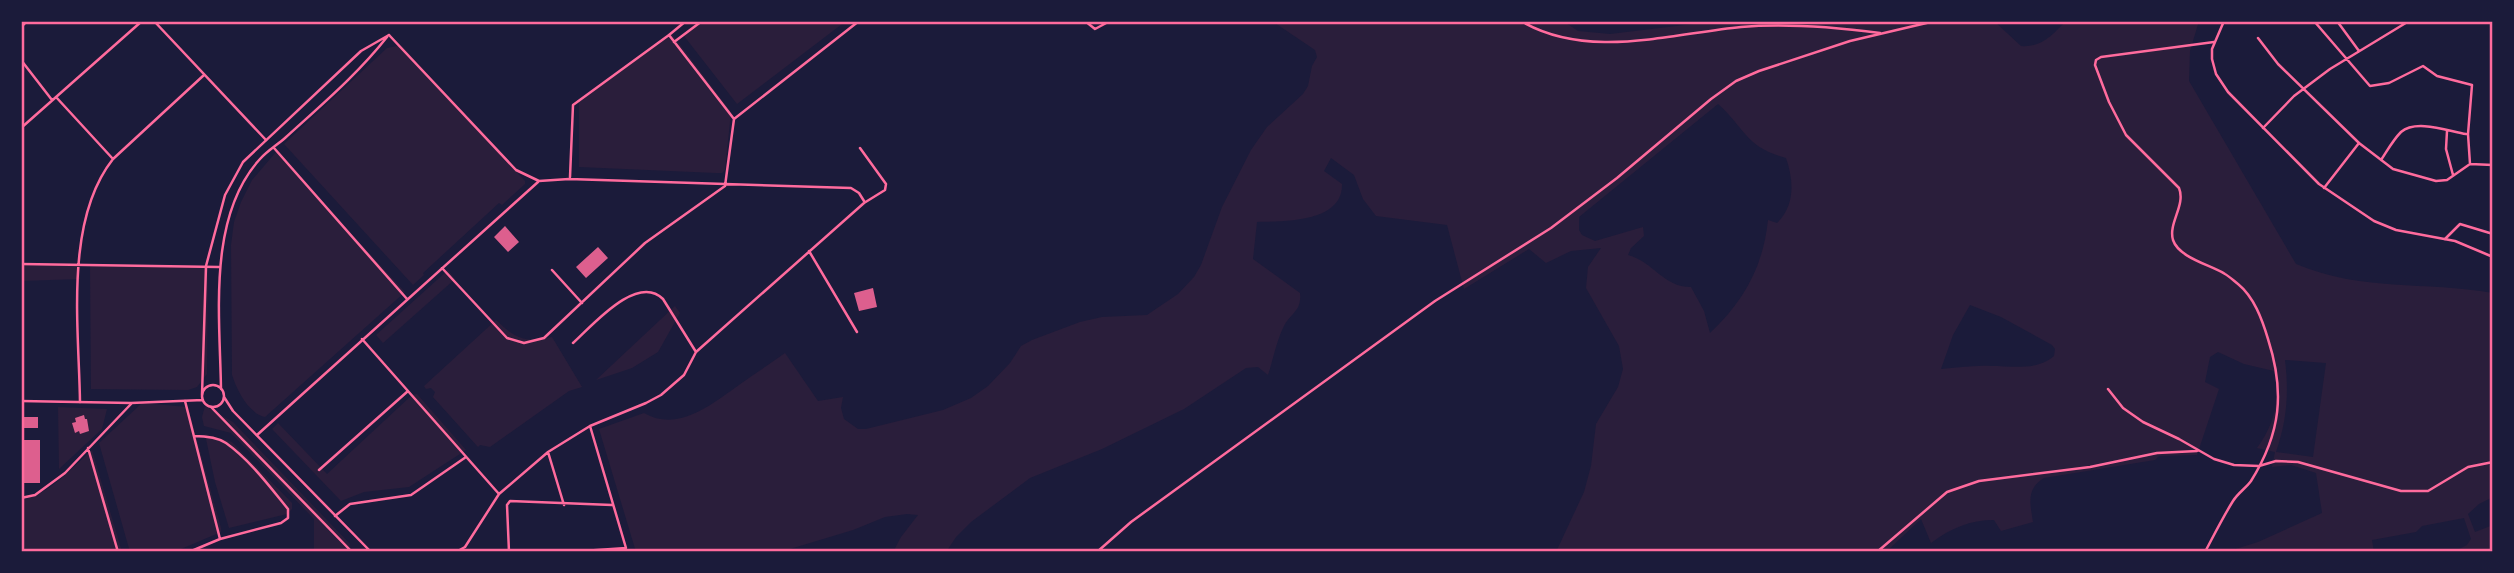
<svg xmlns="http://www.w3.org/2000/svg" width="2514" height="573" viewBox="0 0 2514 573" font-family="Barlow,sans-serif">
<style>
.green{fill:#2a1e3b;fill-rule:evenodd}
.building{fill:#dd5f8e}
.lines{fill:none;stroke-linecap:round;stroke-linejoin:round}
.minor{stroke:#ff6b9d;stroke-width:2.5}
.tertiary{stroke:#ff6b9d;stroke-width:2.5}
.neatline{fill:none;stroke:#ff6b9d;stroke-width:2.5}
</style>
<rect width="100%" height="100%" fill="#1b1b3a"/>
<!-- green -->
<path class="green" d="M703,21H846L737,104L684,36Z
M1272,21H1563L1578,31L1610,34L1718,21H1871L1896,23L1918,21H1994L2021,46C2042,48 2053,34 2066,21H2199L2190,51L2189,81L2296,264C2363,292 2424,281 2493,293V497L2479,504L2468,514L2475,532L2493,525V552H2453L2467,545L2471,539L2464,518L2422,526L2416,532L2372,540L2374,552H2226L2258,542L2322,513L2316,473L2291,465L2272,467L2275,452L2257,448C2274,425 2281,400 2274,371L2244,364L2218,352L2210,357L2205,382L2219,389L2197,455L2159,456L2155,460L2044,478C2026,489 2030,503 2033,522L2001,531L1994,520C1970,520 1951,528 1931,543L1921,519L1886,552H1556L1584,492L1591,466L1596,424L1618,387L1623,369L1619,346L1586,288L1588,267L1601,248L1571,251L1546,263L1529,249L1464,289L1447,225L1376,216L1363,199L1354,175L1331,158L1324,171L1342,184C1343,223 1283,221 1257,222L1253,259L1300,293C1302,311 1291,313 1284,326C1277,339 1273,360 1268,375L1258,367L1246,368L1184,409L1102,449L1030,478L971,522L956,537L946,552H893L901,537L918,515L907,514L885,517L853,530L780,552H636L599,429L644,413C678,433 712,404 739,385C754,374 770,364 785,353L818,401L843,397L841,408L844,419L858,429H866L943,410L971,398L988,386L1010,363L1021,346L1032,340L1080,322L1102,317L1147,315L1178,294L1194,277L1201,265L1222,207L1251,150L1267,127L1303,94L1308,86L1312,66L1317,57L1315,50ZM1718,104C1746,129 1745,147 1786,158C1794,181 1795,206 1777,223L1768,220C1763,267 1744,301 1710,333L1704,311L1691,287C1663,287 1654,262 1628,255L1631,248L1644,236L1643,227L1595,241L1582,235L1579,230V217ZM1970,305L2001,317L2052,345L2055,349L2054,356C2037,371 2012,366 1991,366C1974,365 1957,368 1941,369L1953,335ZM2285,360L2326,363L2313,457L2276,452C2287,420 2289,393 2285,360Z
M672,34L731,112L725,170L722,173H716L579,167V102Z
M397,46H402L525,181V184L502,205L499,203L423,273L424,275L413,285L284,144L387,48Z
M276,152L405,292L265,417C248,413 237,390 232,375L231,245L234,222L241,202L252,180Z
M79,264L80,279L21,281V265Z
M90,266H208L207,374L197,387L188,390L91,389Z
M448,270L455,279L383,343L376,335Z
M675,306L680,313L658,352L632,368L596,380Z
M496,320C516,339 524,343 552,337L582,387L569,391L490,447L480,445L478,447L433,397L435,392L431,388L426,389L424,386Z
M417,394L466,450L409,487L364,492L341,501L272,429L278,423L327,474L412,395Z
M142,403L188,407L221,528V532L174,552H130L99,443Z
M205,406L233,422L350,544L349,552H314V519L231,433L204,426L202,417Z
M58,407L107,409L102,429L59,469Z
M205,434L232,442L292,503V509L287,514L229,528L215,482Z
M92,450L122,552H26L21,538V500C52,493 69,470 92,450Z"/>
<!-- building -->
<path class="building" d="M505,226L519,242L508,252L494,237Z
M598,247L608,258L586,278L576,267Z
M873,288L877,307L859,311L854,293Z
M84,415L85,419H87L89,431L80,434L79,431L75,433L72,423L76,422L75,418Z
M21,417H38V428H21Z
M21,440H40V483H21Z"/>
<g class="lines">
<!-- minor -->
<path class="minor" d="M154,21L266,140
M1085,21L1095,29L1110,21
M1521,21C1587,60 1670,34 1741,27C1788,23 1834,27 1880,33
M2314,21L2370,86L2389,83L2423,66L2437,76L2472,85L2468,134L2470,164
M2337,21L2359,51
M21,27L27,21
M389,35L516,170L539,181L569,179L851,188L859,193L864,201
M669,35L686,21
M2258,38L2278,64L2359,143
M674,42L702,21
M21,60L52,100
M56,97L113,159
M21,128L142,21
M2263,128L2294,96L2330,69L2409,21
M2447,131L2446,149L2453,175
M274,148L407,299
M2381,160C2387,151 2393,140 2401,132C2416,119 2448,131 2466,134
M570,177L573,105L669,35L734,119
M2324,188L2359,143L2393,169L2436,181L2447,180L2470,164L2493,165
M2445,239L2460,224L2493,234
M809,251L857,332
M21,264L219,267
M442,268L507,338L524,343L544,338L645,243L725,186L734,119L859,21
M552,270L582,303
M362,339L499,494
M573,343C592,326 637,273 663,299L696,352
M2108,389L2123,408L2143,422L2179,439L2214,459L2234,465L2259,466L2276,461L2298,462L2401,491H2428L2468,467L2493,462
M185,401L220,539
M80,402C79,328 64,221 113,159L204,75
M257,435L538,182
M88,448L118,552
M548,452L564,505
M319,470L408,391
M21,498L35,495L65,473L131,404
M335,516L350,504L411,495L466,457
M189,552L220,539L281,523L288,518V509C270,487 250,460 226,443C217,437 205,436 194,436
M456,552L465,547L499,494L548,452L590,426L646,403L661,395L684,375L696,352L864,203L885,190L886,184L860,148
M509,552L507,505L510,501L612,505
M568,552L626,548L590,426
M1877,552L1947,492L1979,481L2090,467L2157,453L2197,451
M2205,552C2214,535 2223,517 2233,501C2238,493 2246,488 2251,481C2281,433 2285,392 2268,339C2262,319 2254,297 2238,284C2234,281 2230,277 2225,274C2211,265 2179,258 2173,240C2168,223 2186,205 2179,188L2126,135L2109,102L2095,65L2096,60L2101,57L2214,42"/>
<!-- tertiary -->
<path class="tertiary" d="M2224,21L2212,49V59L2216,74L2228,92L2319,184L2374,221L2396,230L2455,241L2493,257
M202 396a11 11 0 1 1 22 0a11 11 0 1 1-22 0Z
M221,389C220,317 207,217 260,159C267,151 277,145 285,138C320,106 357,75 387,37
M202,395L206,266L225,195L243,162L361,51L389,35
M224,397L233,411L371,552
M21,401L131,403L203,400
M211,407L352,552
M1097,552L1131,522L1435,301L1551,228L1617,178L1711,99L1736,81L1759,71L1850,41L1935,21"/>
</g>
<!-- border -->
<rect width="2514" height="573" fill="none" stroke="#1b1b3a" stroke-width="46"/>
<rect x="23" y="23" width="2468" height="527" class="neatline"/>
</svg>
